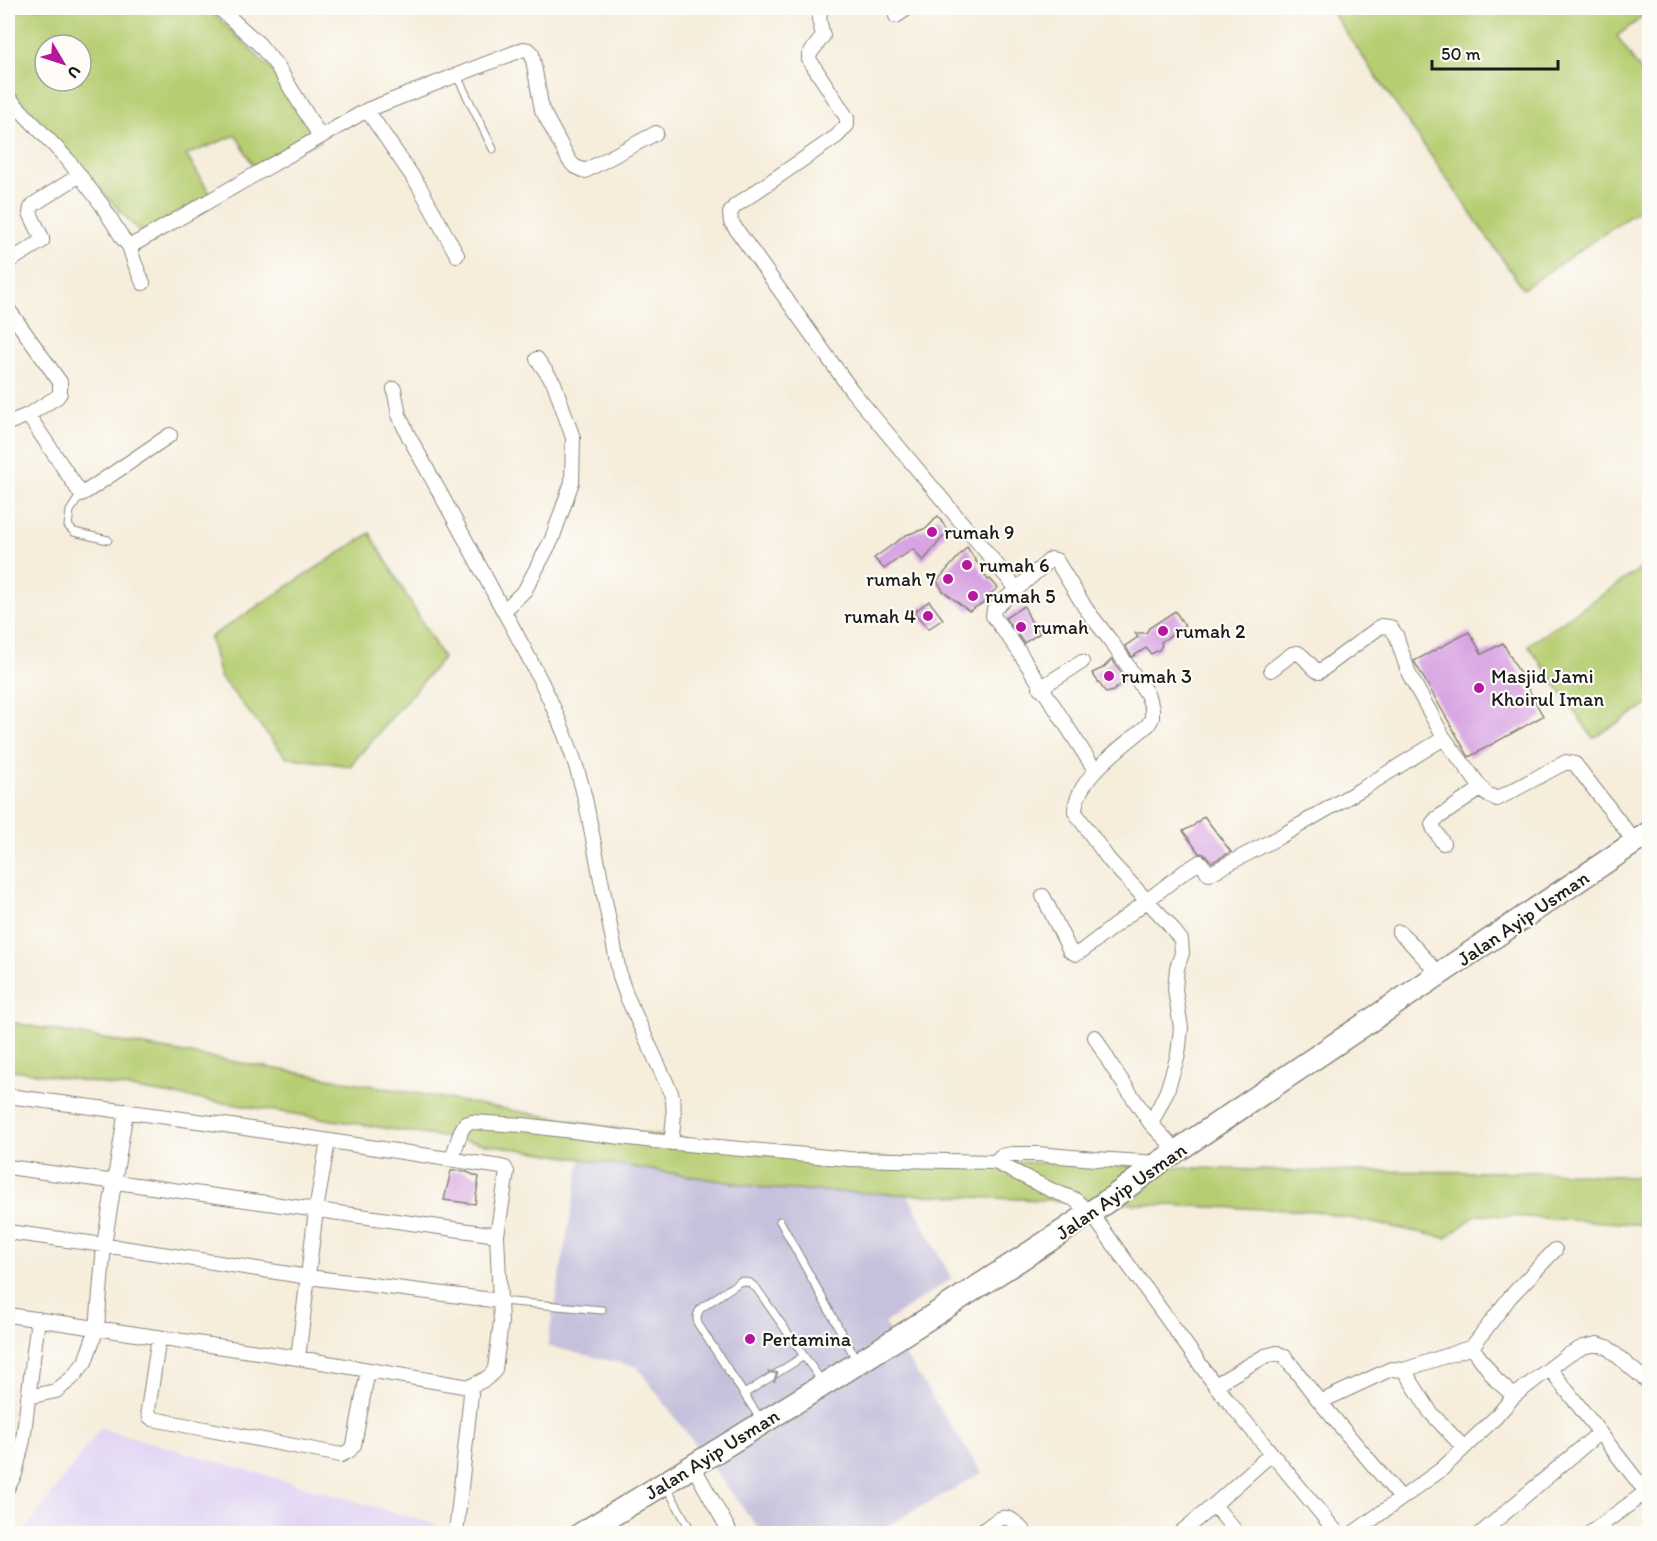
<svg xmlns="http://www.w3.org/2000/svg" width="1657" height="1541" viewBox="0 0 1657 1541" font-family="Itim,sans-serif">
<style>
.built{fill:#e1d4f4}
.industrial{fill:#c5c0db}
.green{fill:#b6cd71;stroke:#697446;stroke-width:1.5;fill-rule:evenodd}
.building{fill:#d8a3e3}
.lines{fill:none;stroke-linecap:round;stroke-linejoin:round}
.service-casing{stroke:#89847c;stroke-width:9}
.minor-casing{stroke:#89847c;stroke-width:16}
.primary-casing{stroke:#89847c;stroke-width:25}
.service{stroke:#fff;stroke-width:7}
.minor{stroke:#fff;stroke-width:14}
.primary{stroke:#fff;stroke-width:22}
.oneway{stroke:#999}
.poi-dot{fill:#b5179e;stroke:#fdfcf7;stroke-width:2}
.labels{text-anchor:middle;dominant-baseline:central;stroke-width:4.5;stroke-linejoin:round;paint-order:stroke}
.poi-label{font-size:20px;fill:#1c1c1c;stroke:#fdfcf7;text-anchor:start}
.street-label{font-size:20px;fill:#1c1c1c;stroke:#fdfcf7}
</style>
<rect width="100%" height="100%" fill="#fdfcf7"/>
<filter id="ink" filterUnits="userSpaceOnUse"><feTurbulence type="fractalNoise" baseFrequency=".0167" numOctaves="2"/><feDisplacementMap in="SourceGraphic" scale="12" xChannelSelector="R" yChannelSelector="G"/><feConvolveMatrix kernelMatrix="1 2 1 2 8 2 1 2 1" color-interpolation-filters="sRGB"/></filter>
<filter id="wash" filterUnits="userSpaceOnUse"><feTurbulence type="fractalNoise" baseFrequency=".008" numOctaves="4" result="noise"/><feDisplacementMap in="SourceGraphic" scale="24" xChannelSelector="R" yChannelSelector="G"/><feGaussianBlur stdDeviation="1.35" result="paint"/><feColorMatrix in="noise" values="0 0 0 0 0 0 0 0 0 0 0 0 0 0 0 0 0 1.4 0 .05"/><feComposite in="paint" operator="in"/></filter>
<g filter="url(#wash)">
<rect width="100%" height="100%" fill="#f6eddb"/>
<!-- built -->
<path class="built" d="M100,1428L435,1524V1533H23Z"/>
<!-- industrial -->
<path class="industrial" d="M581,1159L772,1189L908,1195L952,1279L884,1323L982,1473L874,1533H762L637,1367L547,1346Z"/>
<!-- green -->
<path class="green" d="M8,8H208L288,86L321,141L255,169L236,135L186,155L212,196L142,234L8,92ZM45,45H81V81H45Z
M1329,8H1649V12L1617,36L1649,84V203L1523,289Z
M370,533L443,658L350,766L286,757L220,677L210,637Z
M1646,565L1650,568L1649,704L1593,738L1528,645Z
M8,1022L762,1154L1292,1171L1548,1172L1649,1178V1225L1478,1214L1446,1238L1315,1211L772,1189L8,1069Z"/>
<g id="blocks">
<!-- building -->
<path class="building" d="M938,516L948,531L923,561L913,549L900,558L899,557V558L884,569L874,558L906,535L927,528Z
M967,547L988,580L990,579L998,588L990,594L992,598L969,611L943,591L937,581Z
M929,601L943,619L928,629L914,612Z
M1024,606L1031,621L1040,633L1024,643L1005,618Z
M1175,611L1185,626L1161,642L1162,645L1159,650L1151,654L1146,648L1132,657L1125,646L1138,637L1135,633H1146L1149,628Z
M1469,632L1482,654L1503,643L1543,716L1469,757L1414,661Z
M1112,659L1126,680L1113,691L1106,693L1092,673L1103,668Z
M1204,816L1231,852L1212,862L1204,854L1199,853L1183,831L1193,826Z
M451,1171H464L479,1177L475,1204L444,1200Z"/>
</g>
</g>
<g filter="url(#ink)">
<use href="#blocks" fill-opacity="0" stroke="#89847c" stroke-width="1.5"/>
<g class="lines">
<!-- service casing -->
<g class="service-casing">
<path id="service" d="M456,74L493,149
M81,494L70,511L68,526L74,532L108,540
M780,1221L857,1361
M500,1301L602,1310
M744,1394L804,1356
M761,1420L698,1324C696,1317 697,1314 701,1308L741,1281L750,1283L757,1289L823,1383
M666,1486L693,1534"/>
</g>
<!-- minor casing -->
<g class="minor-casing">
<path id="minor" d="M219,8L259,44L277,66L320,136
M821,8L819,19L823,36L809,55V59L847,118V125L837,136L735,206L730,213L731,222L852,391L1017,589
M896,16L908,8
M8,97L68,160L102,205L123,239L129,246L135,264L143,283
M367,110L419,186L457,255
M129,246L136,243L367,110L524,49L529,50L532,54L542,110L569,160L574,166L585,171L656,133
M8,262L42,241V238L30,213L31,208L34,204L80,175
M8,309L60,382V393L57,397L28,415L8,423
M394,389L399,415L408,435C438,489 468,544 497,599C533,664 570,730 586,803L620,977L627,997L671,1093C676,1110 673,1126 671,1143
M28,415L81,494L87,491L170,435
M504,611L525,590L552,539L572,482L573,438L554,383L537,359
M1271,670L1292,654L1298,653C1307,658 1310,667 1319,672L1381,626L1390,627L1396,635L1409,674L1444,738L1485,793L1497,799L1566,762L1575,764L1635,842
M1040,688L1082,662
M1095,770L1016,647L993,616L994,609L1051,559L1056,560L1086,609L1110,640L1147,694L1152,708V718L1148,725C1125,745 1075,778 1075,812L1109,860L1168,923L1181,940L1182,953L1177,968L1175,989L1181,1028L1178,1055L1167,1091L1151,1124L1177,1151
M1443,843L1434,829L1432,824L1436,819L1482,788
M1043,896L1070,951L1076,954L1083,950L1184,872L1200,862L1209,874L1281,836L1365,787L1444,738
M1399,932L1408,940L1439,974
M1095,1037L1111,1065L1151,1124
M8,1096L205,1122L501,1167L505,1168L507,1172L497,1235L501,1322L495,1369C490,1379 479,1382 469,1387L298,1358L8,1315
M452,1158L461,1131L465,1124L472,1122L523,1125L654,1141L849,1159L995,1162L1051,1190L1074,1199L1091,1213L1215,1385L1338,1534
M995,1162L1001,1156L1012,1154H1037L1095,1159L1159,1163
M8,1167L497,1235
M8,1232L104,1245L308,1277L500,1301
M159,1337L148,1410L150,1417L153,1419L341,1455L349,1451L354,1445L368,1370
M1472,1347L1496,1380L1514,1396
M298,1358L316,1210L328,1141
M1550,1369L1646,1492
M1404,1370L1431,1413L1464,1448
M1215,1385L1265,1356L1277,1353L1285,1357L1320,1402L1401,1498
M28,1397L56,1391L72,1378L85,1362L97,1328L104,1245L126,1111
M1320,1402L1391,1369L1404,1370L1472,1347L1510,1297L1555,1250
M693,1466L731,1534
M8,1487L15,1474L23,1440L38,1319
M1214,1505L1238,1534
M456,1534L471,1394L469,1387
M979,1534C1002,1516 1005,1509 1026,1534
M1179,1534L1214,1505L1271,1454
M1352,1534L1442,1469L1495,1418L1514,1396L1566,1356L1583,1347L1597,1344L1607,1347L1650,1384
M1480,1534L1599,1433
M1589,1534L1650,1489"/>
</g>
<!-- primary casing -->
<g class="primary-casing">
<path id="primary" d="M581,1534C701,1462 819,1388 937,1313C1012,1264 1088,1218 1159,1163L1650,832"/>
</g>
<!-- service -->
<use href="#service" class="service"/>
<!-- minor -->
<use href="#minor" class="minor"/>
<!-- primary -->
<use href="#primary" class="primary"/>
</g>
<!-- one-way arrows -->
<defs><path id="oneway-chevron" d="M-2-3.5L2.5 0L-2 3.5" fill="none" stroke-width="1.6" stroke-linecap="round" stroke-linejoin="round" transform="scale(1.5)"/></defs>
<use class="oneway" href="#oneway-chevron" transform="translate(774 1375) rotate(-32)"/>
</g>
<!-- markers -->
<g class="poi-dot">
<circle cx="932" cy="532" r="6"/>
<circle cx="967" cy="565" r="6"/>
<circle cx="948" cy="579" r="6"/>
<circle cx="973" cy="596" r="6"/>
<circle cx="928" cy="616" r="6"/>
<circle cx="1021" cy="627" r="6"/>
<circle cx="1163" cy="631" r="6"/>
<circle cx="1109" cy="676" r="6"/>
<circle cx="1479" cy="688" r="6"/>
<circle cx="750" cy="1339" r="6"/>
</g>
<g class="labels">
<!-- poi labels -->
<g class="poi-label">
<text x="944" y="532">rumah 9</text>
<text x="979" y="565">rumah 6</text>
<text x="936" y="579" text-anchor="end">rumah 7</text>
<text x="985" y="596">rumah 5</text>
<text x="916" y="616" text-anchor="end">rumah 4</text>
<text x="1033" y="627">rumah</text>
<text x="1175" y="631">rumah 2</text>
<text x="1121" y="676">rumah 3</text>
<text x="1491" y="676">Masjid Jami<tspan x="1491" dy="23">Khoirul Iman</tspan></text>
<text x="762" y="1339">Pertamina</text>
</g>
<!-- street labels -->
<g class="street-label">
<text transform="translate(1523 918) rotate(-34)">Jalan Ayip Usman</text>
<text transform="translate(1121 1191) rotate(-35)">Jalan Ayip Usman</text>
<text transform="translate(712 1454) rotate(-32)">Jalan Ayip Usman</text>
</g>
</g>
<!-- margin -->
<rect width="1657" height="1541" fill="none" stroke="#fdfcf7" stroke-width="30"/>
<!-- north arrow -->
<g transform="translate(63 63) rotate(129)"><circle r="28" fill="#fdfcf7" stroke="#a3a29f" stroke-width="1.5"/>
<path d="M0-4.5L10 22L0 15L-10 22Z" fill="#b5179e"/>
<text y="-9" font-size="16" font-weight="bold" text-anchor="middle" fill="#1c1c1c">U</text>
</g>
<!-- scale -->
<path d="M1432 60v9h126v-9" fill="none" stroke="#1c1c1c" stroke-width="3"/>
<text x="1441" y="60" font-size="18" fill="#1c1c1c" stroke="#fdfcf7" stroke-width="4.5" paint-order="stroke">50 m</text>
</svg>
